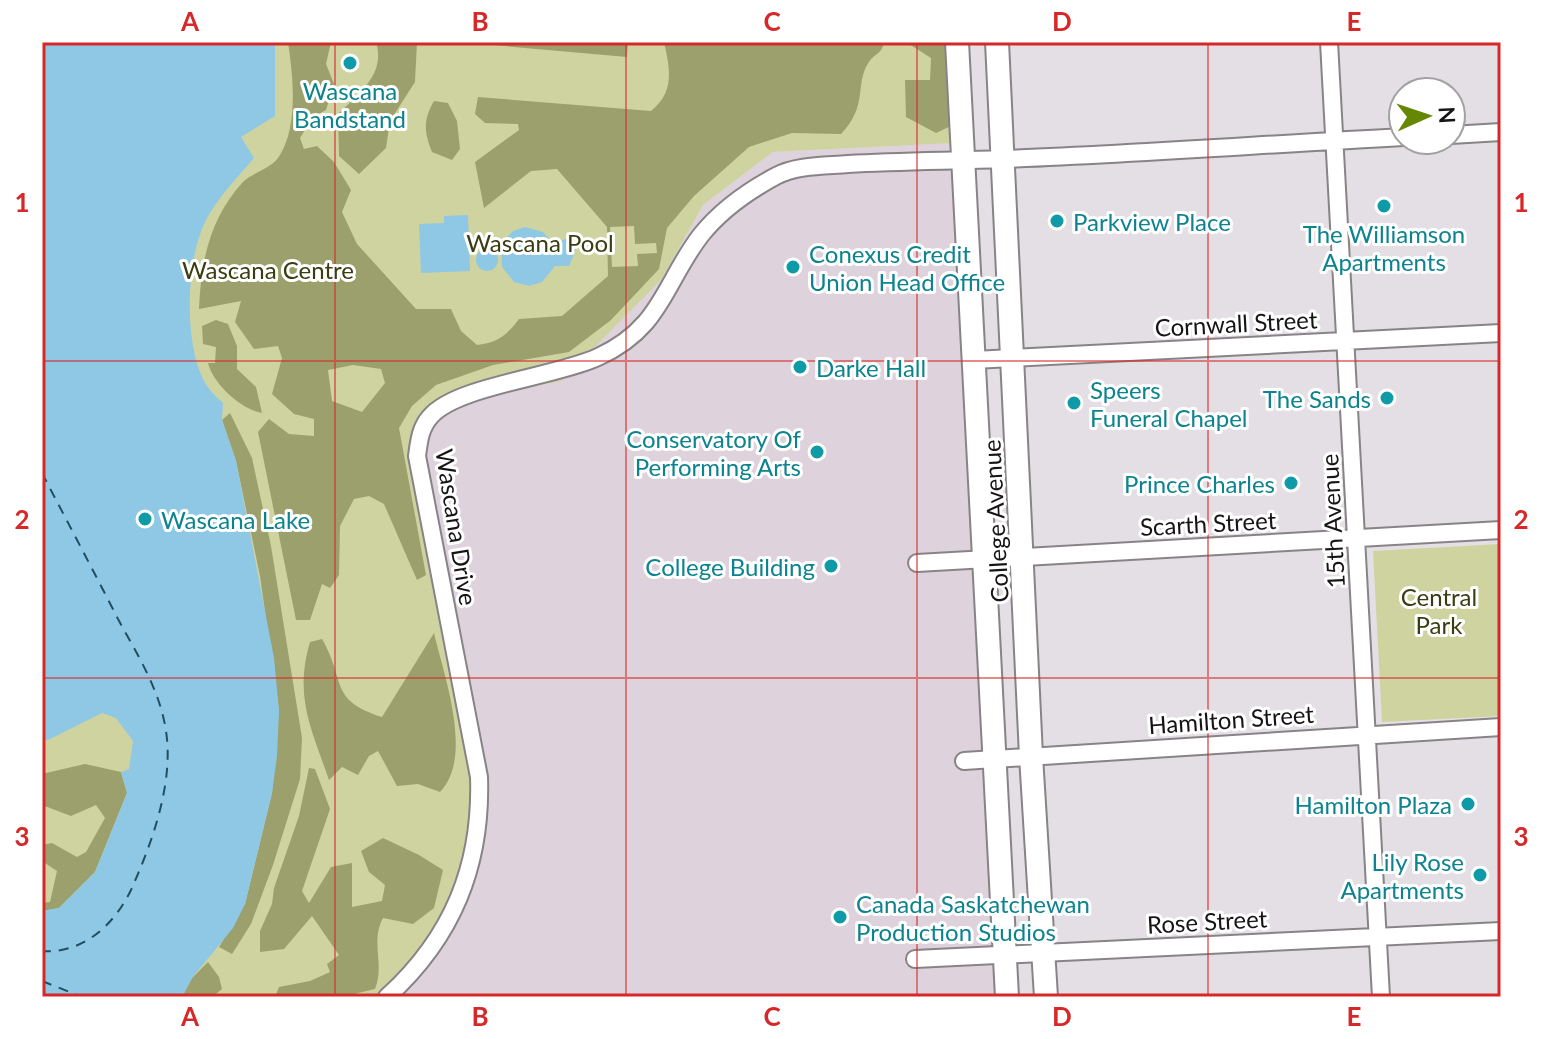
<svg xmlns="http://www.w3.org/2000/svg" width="1543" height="1039" viewBox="0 0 1543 1039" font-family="Lato,sans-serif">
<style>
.built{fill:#ded2dc}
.green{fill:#cfd3a0}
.forest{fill:#9ca06c;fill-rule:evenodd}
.water{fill:#8ec8e4}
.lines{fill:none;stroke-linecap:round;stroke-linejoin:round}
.ferry{stroke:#204f63;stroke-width:2;stroke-dasharray:10 8;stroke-linecap:butt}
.street-casing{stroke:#888387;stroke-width:20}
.secondary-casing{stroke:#888387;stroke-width:26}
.street{stroke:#fff;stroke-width:16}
.secondary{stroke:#fff;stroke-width:22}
.grid{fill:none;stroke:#d62828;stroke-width:2;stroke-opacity:0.55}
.culture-dot{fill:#0f9aa8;stroke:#fff;stroke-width:3}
.labels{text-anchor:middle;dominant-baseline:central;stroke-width:6;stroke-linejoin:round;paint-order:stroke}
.culture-label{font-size:24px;fill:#0d838f;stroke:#fff;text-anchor:start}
.park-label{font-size:24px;fill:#3a3c12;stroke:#fff}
.street-label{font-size:24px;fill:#161415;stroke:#fff}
.neatline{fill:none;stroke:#d62828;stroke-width:3}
.grid-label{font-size:26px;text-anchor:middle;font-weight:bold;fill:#d62828}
</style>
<rect width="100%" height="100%" fill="#e4dfe4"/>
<!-- built -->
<path class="built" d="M954,143L996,997H399L457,921L421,458L426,436L435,419L661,280L703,205L773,152Z"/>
<!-- green -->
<path class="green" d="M42,42H948L954,143L773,152L703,205L661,280L561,381L470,400L435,419L426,436L421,458L478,739V854L457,921L399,997H42Z
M1501,544V716L1382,722L1373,551Z"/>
<!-- forest -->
<path class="forest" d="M288,42H331L326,64L334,84L326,110L313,117L300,138L304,149L317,146L334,162L351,190L342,212L357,244L416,309H451L461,331L477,345C497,343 507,335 519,319L562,316L608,276L607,227L557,169L531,171L484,208L475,162L519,130L518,124L485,123L475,114L478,97L651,111C675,92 670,69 664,42H884C882,54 875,53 869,62C854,84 869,105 841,134L792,133L749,147L694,196L667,228L659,269L611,320L569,352L493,365L436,385L412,406L399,428L426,575L417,580L384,504L369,496L354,499L340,526L339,575L330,588L322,584L310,620H296L258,432L269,419L289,434L314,436V419L294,414L272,394L282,358L278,346L254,349L235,322L241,301L199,309C201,262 209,220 242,183C251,173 270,169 278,158C299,128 293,76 288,42ZM634,226L635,244L656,243L657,253L637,254L638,266L612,267L610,227ZM353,365L381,369L385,383L362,412L332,401L328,370Z
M376,42H417L415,82L390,121L386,148L359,174L339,156L338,114C359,93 386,74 376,42Z
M459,42H628L627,57Z
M906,42H948L953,125L936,133L906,117L905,80H930L931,58Z
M434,101L448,103L457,121L460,149L452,160L432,152C424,132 423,120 434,101Z
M216,320L228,324L237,346V369L256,387L262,413C242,410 213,384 208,363H215L216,347L203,344L202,326Z
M230,413L252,458L271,546L302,738L300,779L273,865L251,924L232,954L219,947L245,904L272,793L279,711L260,576L236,461L222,420Z
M434,633C444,676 474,757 440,792L418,784L397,786L378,751L369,756L358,775L342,767L329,780C311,728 294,697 310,642L322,639C346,680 328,700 382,717Z
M85,764L121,772L127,793L95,872L59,908L42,911V903L50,902L57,871L42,861V845L52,843L77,857L86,852L105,818L96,805L71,816L42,805V770L46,773Z
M309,768L315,769L330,809L302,891L309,903L331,867L352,863V907L382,901L385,885L369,872L361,851L383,838L419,855L443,870L434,908L413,924L383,918C370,942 385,964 375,989L341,997H275L279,987L310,981L330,972L327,964L339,955L312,916L284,949L260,952V931L272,904L274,888L299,816Z
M208,962L219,977L222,989L212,997H182L192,978Z"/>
<!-- water -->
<path class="water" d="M42,42H275V116L241,137L254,158C237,178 217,198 205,222C186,261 184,340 203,379C208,389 215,396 223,403L222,420L236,461L274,658L279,711L277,756L272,793L245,904L233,928L192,978L182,997H42V911L59,908L95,872L127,793L121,772L129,769L133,741L116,718L102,713L48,740L42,739Z
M468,215L470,271L421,273L419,224L444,223V216Z
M525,227L543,232L555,245L565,239L573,241L576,249L569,266H555L542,282L529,286L514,282L502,267L501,243L513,231Z
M476 260a11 11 0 1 1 22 0a11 11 0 1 1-22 0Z"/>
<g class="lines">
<!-- ferry -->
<path class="ferry" d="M42,473C67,521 93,570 118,619C137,654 160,690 166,731C174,783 152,843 131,890C114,925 83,954 42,951
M42,981L82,997"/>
<!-- street casing -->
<g class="street-casing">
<path id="street" d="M1329,42L1381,997
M1451,135L1501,132
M973,360L1501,333
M917,563L1501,530
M964,761L1501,727
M915,959L1501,931
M387,997C453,937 482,865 479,777L417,456C419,442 420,428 430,417C455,386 555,377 598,357C662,328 664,283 701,235C721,210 748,191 776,176C797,165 825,166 848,164C900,161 952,161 1005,159C1137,154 1270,144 1403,137"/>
</g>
<!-- secondary casing -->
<g class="secondary-casing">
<path id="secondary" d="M957,42L1007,997
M997,42L1031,756L1046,997"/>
</g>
<!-- street -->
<use href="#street" class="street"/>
<!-- secondary -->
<use href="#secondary" class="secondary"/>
</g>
<!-- grid -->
<path class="grid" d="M335,42V997M626,42V997M917,42V997M1208,42V997M42,361H1501M42,678H1501"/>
<!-- markers -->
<g class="culture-dot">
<circle cx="350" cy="63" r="8"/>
<circle cx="1384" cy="206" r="8"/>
<circle cx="1057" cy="221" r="8"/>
<circle cx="793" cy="267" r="8"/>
<circle cx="800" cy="367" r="8"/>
<circle cx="1387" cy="398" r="8"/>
<circle cx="1074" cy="403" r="8"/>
<circle cx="817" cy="452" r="8"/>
<circle cx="1291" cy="483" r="8"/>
<circle cx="145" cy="519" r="8"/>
<circle cx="831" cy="566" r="8"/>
<circle cx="1468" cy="804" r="8"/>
<circle cx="1480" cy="875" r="8"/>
<circle cx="840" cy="917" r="8"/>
</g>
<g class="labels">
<!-- culture labels -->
<g class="culture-label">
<text x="350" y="90" text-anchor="middle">Wascana<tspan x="350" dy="28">Bandstand</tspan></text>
<text x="1073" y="221">Parkview Place</text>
<text x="1384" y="233" text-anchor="middle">The Williamson<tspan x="1384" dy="28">Apartments</tspan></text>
<text x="809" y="253">Conexus Credit<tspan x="809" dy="28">Union Head Office</tspan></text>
<text x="816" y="367">Darke Hall</text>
<text x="1090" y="389">Speers<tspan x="1090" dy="28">Funeral Chapel</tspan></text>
<text x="1371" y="398" text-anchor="end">The Sands</text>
<text x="801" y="438" text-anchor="end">Conservatory Of<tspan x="801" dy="28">Performing Arts</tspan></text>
<text x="1275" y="483" text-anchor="end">Prince Charles</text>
<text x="161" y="519">Wascana Lake</text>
<text x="815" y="566" text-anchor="end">College Building</text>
<text x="1452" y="804" text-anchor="end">Hamilton Plaza</text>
<text x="1464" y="861" text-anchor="end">Lily Rose<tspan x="1464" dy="28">Apartments</tspan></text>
<text x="856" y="903">Canada Saskatchewan<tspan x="856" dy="28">Production Studios</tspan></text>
</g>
<!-- park labels -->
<g class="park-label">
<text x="540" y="242">Wascana Pool</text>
<text x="268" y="269">Wascana Centre</text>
<text x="1439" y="596">Central<tspan x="1439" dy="28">Park</tspan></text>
</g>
<!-- street labels -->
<g class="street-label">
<text transform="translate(1236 323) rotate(-3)">Cornwall Street</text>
<text transform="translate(995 521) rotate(-93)">College Avenue</text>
<text transform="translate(1332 521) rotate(-93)">15th Avenue</text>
<text transform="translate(1208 523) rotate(-3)">Scarth Street</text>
<text transform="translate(457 527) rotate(81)">Wascana Drive</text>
<text transform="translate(1231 719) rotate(-4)">Hamilton Street</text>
<text transform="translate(1207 921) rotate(-3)">Rose Street</text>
</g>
</g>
<!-- border -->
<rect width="1543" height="1039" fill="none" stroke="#ffffff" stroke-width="88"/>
<!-- north arrow -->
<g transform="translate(1427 116) rotate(87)"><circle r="38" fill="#ffffff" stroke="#a2a1a1" stroke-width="2"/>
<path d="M0-6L14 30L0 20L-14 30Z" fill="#658704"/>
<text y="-12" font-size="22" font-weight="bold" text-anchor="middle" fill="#161415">N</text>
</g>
<rect x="44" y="44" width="1455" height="951" class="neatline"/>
<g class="grid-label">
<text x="190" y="31">A</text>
<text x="480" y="31">B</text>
<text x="772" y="31">C</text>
<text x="1062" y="31">D</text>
<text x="1354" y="31">E</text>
<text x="22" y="212">1</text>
<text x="1521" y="212">1</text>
<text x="22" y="529">2</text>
<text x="1521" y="529">2</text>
<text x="22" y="846">3</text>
<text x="1521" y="846">3</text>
<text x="190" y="1026">A</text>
<text x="480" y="1026">B</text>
<text x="772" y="1026">C</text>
<text x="1062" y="1026">D</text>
<text x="1354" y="1026">E</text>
</g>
</svg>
